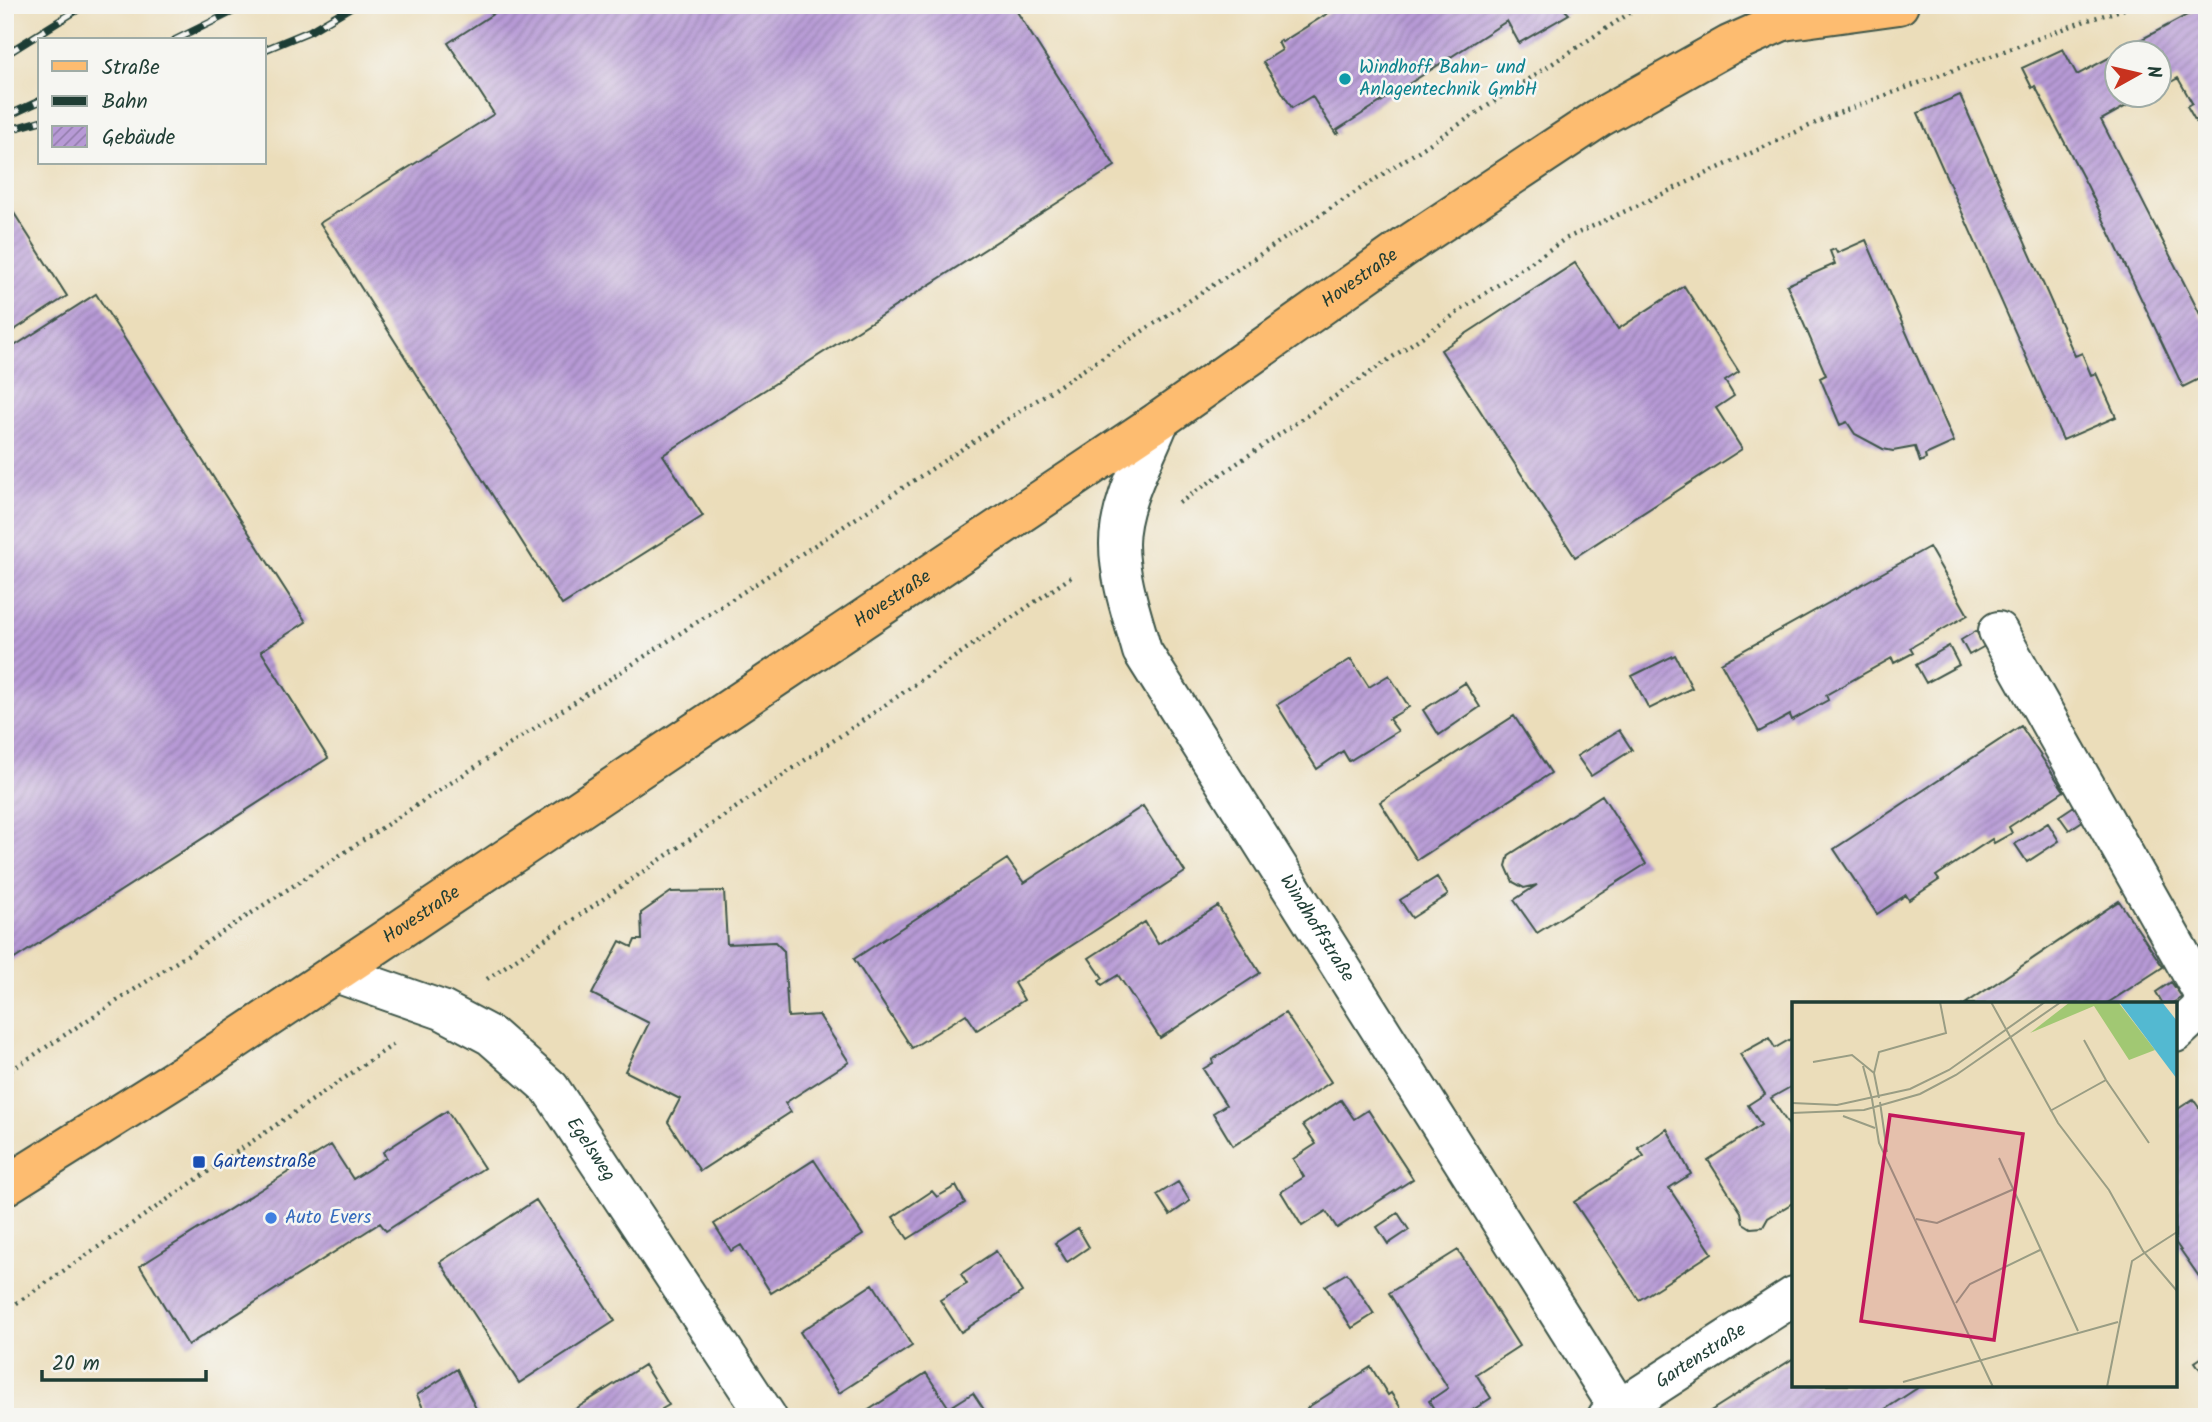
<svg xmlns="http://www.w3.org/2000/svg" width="2212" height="1422" viewBox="0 0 2212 1422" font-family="Kalam,sans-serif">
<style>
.building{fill:url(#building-hatch)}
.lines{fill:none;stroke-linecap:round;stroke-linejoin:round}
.minor-casing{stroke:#3e5548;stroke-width:42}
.major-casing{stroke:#3e5548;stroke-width:42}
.path{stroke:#3e5548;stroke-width:4.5;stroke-dasharray:2 5;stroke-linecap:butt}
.minor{stroke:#fff;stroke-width:38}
.major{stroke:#fdbc70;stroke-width:38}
.rail-casing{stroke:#1f3d34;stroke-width:8}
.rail{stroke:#f6f6f2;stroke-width:5;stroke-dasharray:16;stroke-linecap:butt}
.culture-dot{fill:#0f9aa8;stroke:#f6f6f2;stroke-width:2.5}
.transit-dot{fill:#1a4fb4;stroke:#f6f6f2;stroke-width:2.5}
.shop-dot{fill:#3f7fe0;stroke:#f6f6f2;stroke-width:2.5}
.labels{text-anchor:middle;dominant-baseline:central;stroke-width:5;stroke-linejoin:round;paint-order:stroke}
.culture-label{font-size:19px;fill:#0d838f;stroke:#f6f6f2;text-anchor:start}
.street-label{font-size:19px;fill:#1f3d34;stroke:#f6f6f2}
.transit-label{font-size:19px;fill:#164399;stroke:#f6f6f2;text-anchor:start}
.shop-label{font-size:19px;fill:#366cbe;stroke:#f6f6f2;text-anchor:start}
.inset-road{fill:none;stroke:#999d84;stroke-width:2}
.view{fill:#c2185b;fill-opacity:0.15;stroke:#c2185b;stroke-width:3.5}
.inset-edge{fill:none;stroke:#1f3d34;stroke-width:3.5}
</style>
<defs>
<pattern id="building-hatch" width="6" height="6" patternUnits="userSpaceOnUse" patternTransform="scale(1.75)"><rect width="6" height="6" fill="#b79ad6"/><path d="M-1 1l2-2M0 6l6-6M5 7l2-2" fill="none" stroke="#947fae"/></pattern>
</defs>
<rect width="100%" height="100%" fill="#f6f6f2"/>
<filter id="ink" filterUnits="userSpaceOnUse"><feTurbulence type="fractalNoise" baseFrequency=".0143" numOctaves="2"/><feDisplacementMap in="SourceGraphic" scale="14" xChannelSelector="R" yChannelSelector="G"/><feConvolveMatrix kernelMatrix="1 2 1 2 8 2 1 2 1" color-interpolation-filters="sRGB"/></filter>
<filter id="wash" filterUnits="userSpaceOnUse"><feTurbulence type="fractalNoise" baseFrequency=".00686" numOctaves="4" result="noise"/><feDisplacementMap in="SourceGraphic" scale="28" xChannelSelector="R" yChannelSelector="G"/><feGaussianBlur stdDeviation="1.57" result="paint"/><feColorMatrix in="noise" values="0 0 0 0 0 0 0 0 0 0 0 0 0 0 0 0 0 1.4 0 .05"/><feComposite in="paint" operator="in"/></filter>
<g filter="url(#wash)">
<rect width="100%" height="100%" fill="#ebddba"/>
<g id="blocks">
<!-- building -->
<path class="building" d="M507,5H1017L1014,7L1115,166L663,455L703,516L562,605L320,223L494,114L448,43Z
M1341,5H1560L1569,14L1519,43L1507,21L1337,130L1339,133L1336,134L1312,96L1292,108L1263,62L1282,50L1278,42L1281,40L1282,42Z
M2198,9L2207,26V141L2187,106L2192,103L2178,78L2160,88V52H2118Z
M2063,49L2077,75L2118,53V94H2148L2101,120L2207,328V375L2183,387L2088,187L2035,86L2032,88L2022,68Z
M1960,95L2075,356L2082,353L2091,375L2096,373L2116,417L2063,440L1918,113Z
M5,199L67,296L5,336Z
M1866,240L1954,442L1925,455L1926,459L1920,462L1915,447L1893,451L1883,449L1855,434L1847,422L1840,425L1820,378L1826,375L1787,285L1835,264L1830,251L1835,249L1837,253Z
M1575,263L1618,329L1684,286L1739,372L1725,381L1734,396L1716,408L1742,449L1575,557L1441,350Z
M96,294L306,622L261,651L328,758L5,965V352Z
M1929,547L1968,615L1910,648L1913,653L1894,663L1892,658L1826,695L1828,700L1792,720L1790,715L1759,732L1721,663Z
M1976,631L1985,646L1969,655L1961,640Z
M1949,646L1959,665L1926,683L1916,665Z
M1675,655L1692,688L1649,709L1632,676Z
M1351,659L1369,687L1389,675L1409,707L1389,719L1398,731L1349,761L1343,751L1317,769L1277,705Z
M1465,683L1480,707L1439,735L1423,710Z
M1514,716L1551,773L1417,860L1380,802Z
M2021,726L2064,791L2009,827L2012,833L1994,843L1992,839L1936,876L1939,880L1909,900L1906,895L1877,914L1834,849Z
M1619,730L1632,750L1591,776L1577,756Z
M1602,795L1646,864L1537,933L1514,900L1537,885L1524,888L1513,882L1506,866L1509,855Z
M1143,806L1185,872L1014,983L1024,1000L977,1030L966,1014L912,1048L854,959L1007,859L1024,883Z
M2074,806L2084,820L2069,830L2059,816Z
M2048,823L2059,841L2027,862L2015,844Z
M1437,877L1448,895L1412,918L1400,900Z
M724,891L727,944L775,942L784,951L788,1017L819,1015L849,1062L785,1103L791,1112L700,1171L668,1122L680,1099L625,1071L649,1023L592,994L620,941L632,947L635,940H642L641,913L671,892Z
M2119,901L2163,967L2106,1004H1965Z
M1218,906L1260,973L1160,1038L1118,975L1102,985L1099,981L1103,978L1089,958L1145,922L1158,944Z
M2171,982L2182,997L2171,1004H2163L2156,992Z
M1285,1013L1331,1082L1233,1146L1213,1113L1226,1105L1203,1069L1213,1063L1212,1060Z
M1794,1037V1085L1771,1098L1794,1133V1202L1768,1218L1763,1227L1751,1228L1743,1223L1741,1212L1708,1160L1761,1125L1748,1105L1765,1094L1740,1054L1769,1038L1775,1048Z
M2193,1099L2207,1119V1288L2175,1242V1111Z
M1341,1100L1354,1119L1368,1110L1413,1179L1337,1228L1326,1211L1302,1226L1281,1192L1304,1177L1293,1159L1316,1144L1303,1125Z
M447,1111L484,1168L386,1231L380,1223L188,1345L140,1266L331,1145L353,1179L386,1158L383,1152Z
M1667,1129L1691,1174L1669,1188L1712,1253L1639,1300L1574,1202L1644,1156L1638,1148Z
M814,1160L863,1235L771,1293L741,1245L731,1251L714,1224Z
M1178,1182L1190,1201L1170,1215L1157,1195Z
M956,1186L965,1203L908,1239L893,1217L932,1191L937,1197Z
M536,1200L615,1321L519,1383L440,1262Z
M1398,1213L1409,1230L1388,1244L1377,1227Z
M1078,1228L1089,1247L1067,1262L1055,1243Z
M1458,1250L1519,1346L1476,1374L1491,1398L1462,1417H1439L1429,1401L1448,1388L1389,1293Z
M996,1251L1022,1292L961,1332L940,1300L967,1284L961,1274Z
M1347,1273L1374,1314L1352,1328L1325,1286Z
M873,1284L912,1346L839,1393L800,1332Z
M2207,1354V1379L2195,1362Z
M1794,1358V1385H1922L1873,1417H1712L1709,1412Z
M644,1365L669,1405L662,1409L667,1417H563Z
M1371,1367L1388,1395L1391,1393L1402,1410L1398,1413L1401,1417H1312L1307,1408Z
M457,1369L480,1417H427L417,1395Z
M926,1373L949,1408L973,1393L989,1417H858Z"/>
</g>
</g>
<g filter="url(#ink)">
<use href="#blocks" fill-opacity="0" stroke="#3e5548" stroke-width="2"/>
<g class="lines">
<!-- minor casing -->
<g class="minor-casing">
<g id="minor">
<path id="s1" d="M1160,420C1145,458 1119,503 1119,544C1119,580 1133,618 1142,651L1619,1409"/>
<path d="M1998,631L2207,1001"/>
<path id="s2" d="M336,973L442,1010L491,1036L550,1088L767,1417"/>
<path d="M2175,1033L2207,1003"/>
<path id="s3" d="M1607,1417L1794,1296"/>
</g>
</g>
<!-- major casing -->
<g class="major-casing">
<g id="major">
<path d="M1783,21L1899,5"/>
<path id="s4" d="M5,1186L204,1061L1160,420L1409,244L1599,118L1729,45L1783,21L1803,5"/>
</g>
</g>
<!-- path -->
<path class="path" d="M1179,503L1565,239L1833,115L2085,21L2137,5
M487,979L1074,575
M5,1074L1642,5
M5,1311L394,1044"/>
<!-- minor -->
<use href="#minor" class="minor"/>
<!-- major -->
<use href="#major" class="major"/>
<!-- rail casing -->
<g class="rail-casing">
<path id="rail" d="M175,40L246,5
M264,50L310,31L354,5
M5,55L85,5
M5,117L40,101
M5,131L40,121"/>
</g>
<!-- rail -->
<use href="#rail" class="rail"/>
</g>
</g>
<!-- markers -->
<circle class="culture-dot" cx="1345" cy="79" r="7"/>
<rect class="transit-dot" x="192" y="1155" width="14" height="14" rx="3.5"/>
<circle class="shop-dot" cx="271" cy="1218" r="7"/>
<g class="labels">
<!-- culture labels -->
<g class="culture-label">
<text x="1359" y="68">Windhoff Bahn- und<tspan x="1359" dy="22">Anlagentechnik GmbH</tspan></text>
</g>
<!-- street labels -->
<g class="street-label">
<text stroke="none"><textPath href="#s4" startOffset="1631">Hovestraße</textPath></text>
<text stroke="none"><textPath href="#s4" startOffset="1064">Hovestraße</textPath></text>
<text stroke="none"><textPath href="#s4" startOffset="497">Hovestraße</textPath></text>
<text stroke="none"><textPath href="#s1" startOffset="569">Windhoffstraße</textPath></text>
<text stroke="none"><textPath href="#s2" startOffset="320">Egelsweg</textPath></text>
<text stroke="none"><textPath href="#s3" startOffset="112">Gartenstraße</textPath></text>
</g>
<!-- transit labels -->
<g class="transit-label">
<text x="213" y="1162">Gartenstraße</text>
</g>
<!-- shop labels -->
<g class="shop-label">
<text x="285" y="1218">Auto Evers</text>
</g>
</g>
<!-- overview -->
<g transform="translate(1792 1002)">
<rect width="385" height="385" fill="#ebddba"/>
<path d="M278,0H326L363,48L337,58L302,4L238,31Z" fill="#a1c873"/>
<path d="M327,0H370L385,19V77Z" fill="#53b9d1"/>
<path class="inset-road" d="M199,0L266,121L317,188L351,249L385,289M292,38L314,78M21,60L60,53L82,71M71,64L80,97M87,96L82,71L87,50L154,31L148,0M80,97L87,141L201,385M88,100L95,150M0,101L45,103L118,87L157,68L253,0M258,109L314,78L357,141M0,111L72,108L128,92L164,73L269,0M51,114L83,126M207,156L286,329M124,217L145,221L222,187M164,301L178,282L248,248M111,380L326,320M315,385L340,259L385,230"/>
<path class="view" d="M98,113L231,132L202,338L69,319Z"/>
<rect width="385" height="385" class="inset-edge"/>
</g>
<!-- margin -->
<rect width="2212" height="1422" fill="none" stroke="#f6f6f2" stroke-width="28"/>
<!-- legend -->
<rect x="38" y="38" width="228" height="126" fill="#f6f6f2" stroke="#a0aca6" stroke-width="2"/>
<rect x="52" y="61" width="35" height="10" fill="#fdbc70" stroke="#a0aca6" stroke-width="2"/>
<text x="102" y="74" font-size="21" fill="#1f3d34">Straße</text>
<rect x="52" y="96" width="35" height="10" fill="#1f3d34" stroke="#a0aca6" stroke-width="2"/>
<text x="102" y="108" font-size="21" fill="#1f3d34">Bahn</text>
<rect x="52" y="126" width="35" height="21" fill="url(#building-hatch)" stroke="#a0aca6" stroke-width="2"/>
<text x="102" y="144" font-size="21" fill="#1f3d34">Gebäude</text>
<!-- north arrow -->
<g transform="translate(2138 74) rotate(82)"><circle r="33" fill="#f6f6f2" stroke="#a0aca6" stroke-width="2"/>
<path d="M0-5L12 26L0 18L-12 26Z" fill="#c8321e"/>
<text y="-10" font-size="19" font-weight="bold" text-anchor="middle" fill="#1f3d34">N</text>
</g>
<!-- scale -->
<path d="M42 1370v10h164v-10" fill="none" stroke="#1f3d34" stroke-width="3.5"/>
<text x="52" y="1370" font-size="21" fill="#1f3d34" stroke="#f6f6f2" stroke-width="5" paint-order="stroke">20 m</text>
</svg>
